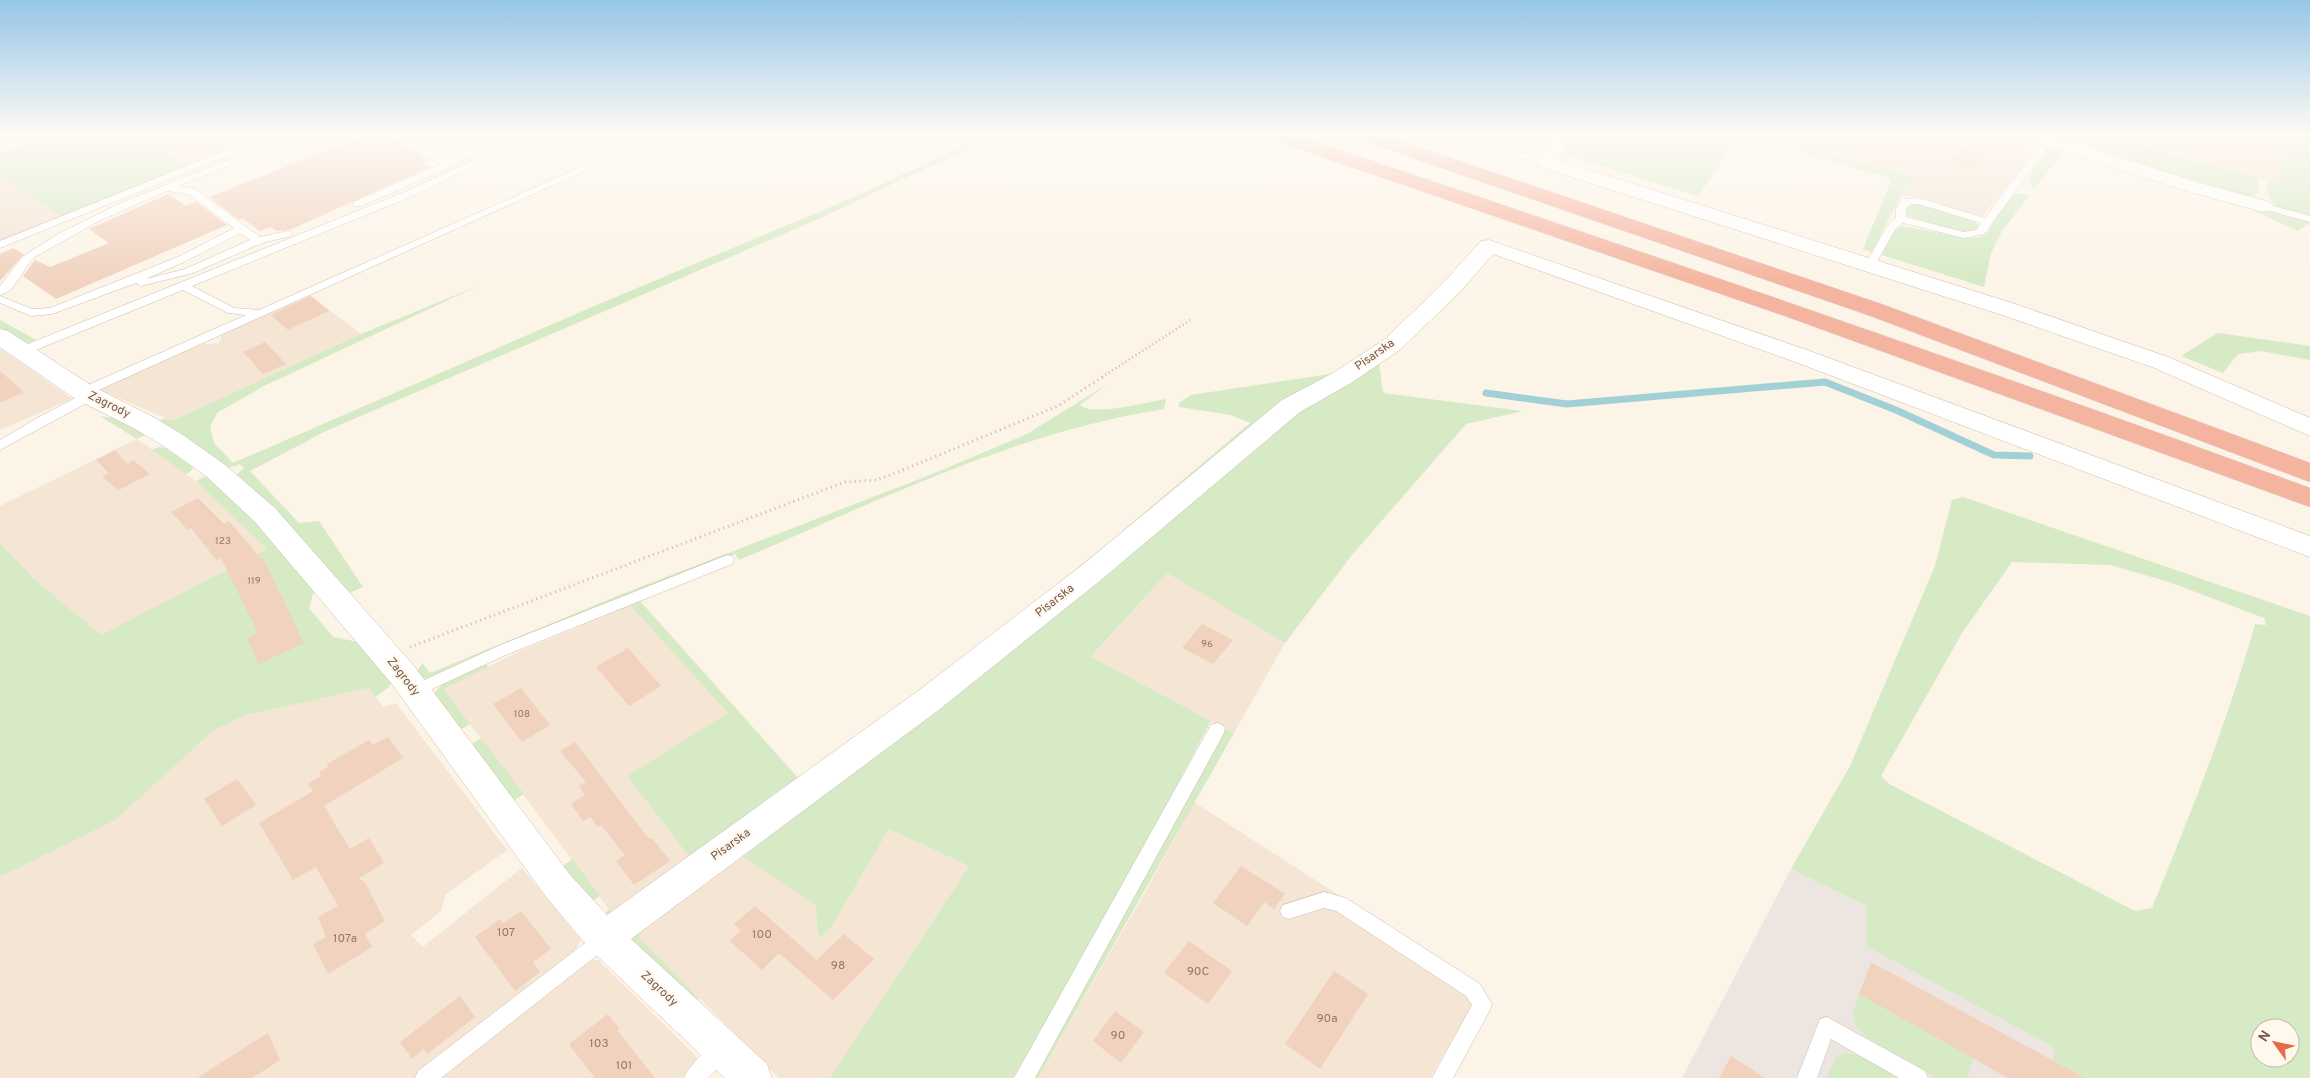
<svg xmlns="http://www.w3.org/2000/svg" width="2310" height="1078" viewBox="0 0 2310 1078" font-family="Overpass,sans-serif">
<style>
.residential{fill:#f4e5d5}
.industrial{fill:#ede6e0}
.green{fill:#d5eac5;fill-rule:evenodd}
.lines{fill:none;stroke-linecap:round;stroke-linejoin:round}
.stream{stroke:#a2d0d7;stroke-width:7}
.building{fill:#f1d2bf}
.lane-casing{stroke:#cebbad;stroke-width:1}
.street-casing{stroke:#cebbad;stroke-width:1}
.highway-casing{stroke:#dbd4d0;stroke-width:1}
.path-far1{stroke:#d6b5a2;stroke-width:2.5;stroke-dasharray:1 3;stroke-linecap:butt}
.path{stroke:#d6b5a2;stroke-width:3;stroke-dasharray:1 4;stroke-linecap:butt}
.lane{fill:#fff;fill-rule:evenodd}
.street{fill:#fff;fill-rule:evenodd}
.highway{fill:#f5b49f;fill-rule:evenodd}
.labels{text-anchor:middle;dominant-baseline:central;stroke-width:4.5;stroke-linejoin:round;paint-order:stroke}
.number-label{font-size:10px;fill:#957868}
.street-label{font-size:12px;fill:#765a4b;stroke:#fff8ed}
.near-number-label{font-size:12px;fill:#957868}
</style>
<rect width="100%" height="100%" fill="#fcf4e7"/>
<!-- residential -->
<path class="residential" d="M170,134H218L239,145L188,165L148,142Z
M1829,134H2016L2038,141L2022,167L1982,217L1977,218L1911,196H1902L1913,178L1817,151Z
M2146,134H2288L2278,184L2135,144Z
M0,175L28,194L62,217L0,242Z
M309,294L361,334L172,421L98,389L195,345L219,343L223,332Z
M0,349L26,366L72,399L0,430Z
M137,439L201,485L268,548L101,636L35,580L0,543V506Z
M1167,573L1285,643L1234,733L1091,658Z
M631,606L729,713L627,776L694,863L617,920L444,689L522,650Z
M370,688L383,707L396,703L507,850L445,895L441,911L411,935L423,947L522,868L581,940L575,950L418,1078H0V877L114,820L213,731L243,716Z
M1194,802L1483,988L1430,1078H1038L1150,884Z
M889,829L969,866L830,1078H779L639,937L641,926L735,851L815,905L819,939L831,927Z
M587,960H598L697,1057L693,1070L684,1078H438Z"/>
<!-- industrial -->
<path class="industrial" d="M1791,869L1867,906L2225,1078H1682Z"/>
<!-- green -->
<path class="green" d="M60,134H170L149,142L188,165L62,217L0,175V153Z
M218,134H283L246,149Z
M987,134H999L823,217L326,431L250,471L299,523L319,521L363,587L345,595L235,476L244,468L240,464L226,469L158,422L164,418L172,421L361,334L478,286L266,385L218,412L210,426L214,443L233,463L599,304L859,195Z
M1569,134H1750L1747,138L1738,139L1698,196L1557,152Z
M1813,134H1829L1818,151L1913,177L1896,205L1872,252L1863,249L1891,181L1887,177L1806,154L1802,151Z
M2035,134H2088L2080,142L2075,144Z
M2099,134H2146L2135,144L2257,178C2258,187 2261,194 2251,198L2090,150L2089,147Z
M2288,134H2310V216C2286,210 2266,211 2267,181L2278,184Z
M2049,145L2257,208L2310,221V225L2307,224L2298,231L2252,210L2064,151L2034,189L2029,183L2033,169Z
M2014,193L2030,195L2002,231L1991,253L1984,287L1882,255L1894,231L1902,226L1967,238L1980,237L1988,232L1995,219Z
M1915,203L1924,204L1974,221L1980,227L1972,231L1964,232L1930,224L1907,215L1906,208Z
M0,320L36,340L28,343L0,328Z
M2218,333L2310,346V360L2262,351L2238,354L2223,373L2181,356Z
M1379,363L1383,393L1523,411L1466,424L1352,555L1285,643L1167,573L1091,657L1211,721L1103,924L1013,1078H830L969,866L889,829L831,927L819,939L815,905L735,851L641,926L639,937L699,998L691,1006L629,941L631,931L1301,406Z
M1343,372L1303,392L1105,556L958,672L625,919C614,926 609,926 602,915L610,909L618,919L694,863L627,776L728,713L631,606L577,627L581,623L640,601L800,780L945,674L1106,545L1250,423L1231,415L1179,407V403L1191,395Z
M1106,385L1080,405C1092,417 1148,402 1166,399L1164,409C1015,432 876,502 739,560L735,554L617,600L428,679L419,678L416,674L422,663L430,673L622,594L930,475L1027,434Z
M100,416L122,420L145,435L137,439Z
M159,447L165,448L193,467L192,470L186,474L152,450Z
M204,477C230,479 296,565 315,587L309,608L333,637L363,643L392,680L389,687L375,697L369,688L243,716L213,731L115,820L0,877V543L35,580L101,635L267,549L196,481Z
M1963,497L2310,616V1078H2085L2054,1061V1047L1866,946L1867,906L1791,869L1850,766L1935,566L1952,500ZM2012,562L2110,565L2169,582L2264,618L2266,625L2255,624C2228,721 2190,815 2152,908L2135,911L1889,784L1881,776L1962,633ZM2260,1028H2290V1058H2260Z
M485,663L488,667L444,689L470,724L455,733L432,695L443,684Z
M1223,728L1234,733L1038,1078H1031Z
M481,738L524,794L510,803L468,747Z
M572,859L600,896L591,902L567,875L563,866Z
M1859,994L1973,1058L1967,1078H1936L1866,1037L1856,1025L1853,1013Z
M1843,1053L1858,1055L1903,1078H1827L1835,1058Z"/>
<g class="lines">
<!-- stream -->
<path class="stream" d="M1486,393L1567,404L1825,382L1896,410L1994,455L2030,456"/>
</g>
<!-- building -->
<path class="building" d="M368,134H384L428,160L421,163L429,167L290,230L277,231L271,227L260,231L242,218L239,220L209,197Z
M1976,135L1995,142L1971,170L1947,162Z
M168,194L186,206L196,202L227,225L56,299L23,276L35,260L50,267L109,243L89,229Z
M13,248L24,254L0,281V254Z
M311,296L329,311L288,330L271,315Z
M265,342L286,364L263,374L243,352Z
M0,371L24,392L0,403Z
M115,450L127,464L133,460L150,474L119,490L102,477L109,473L96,460Z
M198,498L224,524L229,521L261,559L263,558L304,643L259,664L247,638L258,633L221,558L217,561L191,528L188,530L171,512Z
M1202,624L1233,640L1213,664L1182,648Z
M628,648L661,686L629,706L596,667Z
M521,688L550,725L522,742L493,704Z
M388,737L403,758L324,806L350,849L369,838L384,863L358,879L364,881L385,921L365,934L372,947L328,974L313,944L326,937L318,917L338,906L316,867L293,880L259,823L313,791L308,784L321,776L319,772L328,767L327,764L369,740L373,745Z
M575,742L649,839L652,838L670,861L634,885L616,861L625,855L601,825L598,827L590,817L583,821L571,804L585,795L579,786L586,782L560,751Z
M237,779L256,805L222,826L204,799Z
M1241,866L1285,894L1274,909L1264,902L1247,926L1213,903Z
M755,906L817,960L844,934L874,959L833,1000L779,953L762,970L730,941L741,930L734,924Z
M521,911L551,949L533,962L540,972L515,991L475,937L500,919L503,923Z
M1189,941L1232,971L1208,1004L1164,973Z
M1871,962L2054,1061L2085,1078H2008L1859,994Z
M1334,971L1368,994L1320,1069L1285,1044Z
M460,996L475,1017L427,1054L424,1049L412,1059L400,1042Z
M1115,1011L1144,1032L1121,1063L1093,1041Z
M608,1014L619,1028L617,1030L655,1078H595L570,1046V1043Z
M268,1033L280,1060L252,1078H197Z
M1731,1056L1765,1078H1719Z"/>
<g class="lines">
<!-- lane casing -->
<g class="lane-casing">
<path id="lane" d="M295,134H308L178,186L195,189L260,237L287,231L291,232V236L262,243L193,273L141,286L136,283L52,314L31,316L0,303V296L32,309L50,308L180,256L234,228L188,194L167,191L99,221L35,257C22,268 17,291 0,295V286L22,257L58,234L125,201ZM240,233L250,240L185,269L146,279L188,260Z
M388,134H399L449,160L501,134H513L435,174L361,206H353V202L441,164Z
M1448,134H1462L1552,163L1547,166L1544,165Z
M2088,134H2098L2082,153H2076L2074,151Z
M2048,137L2053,140L1984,234L1964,238L1903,223L1896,228L1874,267H1866L1865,265L1887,226L1896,218V208L1903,199L1919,198L1985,218L2045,138ZM1910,204H1918L1981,223L1976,230L1964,232L1906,217V208Z
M239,145L242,146V150L0,248V241Z
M472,160L477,163L475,165L415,195L192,286L234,308L259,310L581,167H587L589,169L92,393L96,396L94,399L0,450V440L39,417L81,395L77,392L79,389L246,315L228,313L183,290L26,354H18L16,351L18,348L407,191Z
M2263,203L2310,216V222L2259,208L2258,206Z
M727,555L732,556L734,560L732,564L508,654L419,695L414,697L409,695L406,691L409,687L498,646Z
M1217,723L1223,725L1225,730L1223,735L1035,1078H1014L1211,725Z
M1324,892L1346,898L1480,984L1492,1004L1490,1010L1453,1078H1432L1472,1005L1466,996L1336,911L1324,908L1289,919L1283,917L1280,911L1283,905Z
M604,931L610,933L613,939L610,945L441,1078H415L418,1071L598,933Z
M1827,1017L1925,1071L1928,1078H1899L1831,1039L1817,1078H1797L1820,1019Z
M723,1040L730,1043L733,1050L730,1057L708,1078H684C690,1064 709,1046 723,1040Z"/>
</g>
<!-- street casing -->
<g class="street-casing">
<path id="street" d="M1554,134H1572L1558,160L2015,304L2168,357L2310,418V436L2152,367L1999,314L1540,167L1537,163Z
M2019,134H2046L2204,184L2270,202L2273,206L2270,210L2263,212L2190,192L2021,138Z
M1489,240L1807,350L2310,536V557L1790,360L1493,254L1459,293L1401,349L1351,383L1300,412L1101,580L940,709L631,939L767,1064L772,1078H725L591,950L547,898L392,684L255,522L206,476L165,447L137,430L74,398L0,347V329L8,331L92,386L155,418L183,435L224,464L275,508L414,666L571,876L607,915L918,691L1081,566L1282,400L1333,373L1385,339L1443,283L1481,241Z"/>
</g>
<!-- highway casing -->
<g class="highway-casing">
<path id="highway" d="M1265,134H1292C1632,248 1973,364 2310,488V507L1785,316L1267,138Z
M1353,134H1380L1884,305L2310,463V482L1868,315L1355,138Z"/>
</g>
<!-- path-far1 -->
<path class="path-far1" d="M1102,377L1192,319"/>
<!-- path -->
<path class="path" d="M410,647L845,482L876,480L888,476L1058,406L1104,376"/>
<!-- lane -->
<use href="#lane" class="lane"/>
<!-- street -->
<use href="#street" class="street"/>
<!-- highway -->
<use href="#highway" class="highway"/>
</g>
<!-- sky -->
<linearGradient id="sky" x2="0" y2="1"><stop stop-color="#96c6e7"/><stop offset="0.47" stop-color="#fefaf4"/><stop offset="1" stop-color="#fefaf4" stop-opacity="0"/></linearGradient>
<rect width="2310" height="285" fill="url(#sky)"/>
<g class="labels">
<!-- number labels -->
<g class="number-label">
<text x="223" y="541">123</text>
<text x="254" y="581">119</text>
<text x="1207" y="644">96</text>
<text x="522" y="714">108</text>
</g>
<!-- street labels -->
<g class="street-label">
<text transform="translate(1375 355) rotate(-35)">Pisarska</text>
<text transform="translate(109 405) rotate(26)">Zagrody</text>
<text transform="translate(1055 601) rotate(-38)">Pisarska</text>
<text transform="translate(403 677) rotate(52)">Zagrody</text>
<text transform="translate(731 845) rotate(-36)">Pisarska</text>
<text transform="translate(659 989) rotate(43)">Zagrody</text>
</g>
<!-- near-number labels -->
<g class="near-number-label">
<text x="506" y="933">107</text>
<text x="762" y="935">100</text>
<text x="345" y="939">107a</text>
<text x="838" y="966">98</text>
<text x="1198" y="972">90C</text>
<text x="1327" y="1019">90a</text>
<text x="1118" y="1036">90</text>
<text x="599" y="1044">103</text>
<text x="624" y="1066">101</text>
</g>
</g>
<!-- north arrow -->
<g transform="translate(2275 1043) rotate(303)"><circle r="24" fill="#fff8ed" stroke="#c8b9ac"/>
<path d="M0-4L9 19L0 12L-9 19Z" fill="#e46d4e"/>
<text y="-8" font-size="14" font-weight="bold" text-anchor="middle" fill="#765a4b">N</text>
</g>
</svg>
